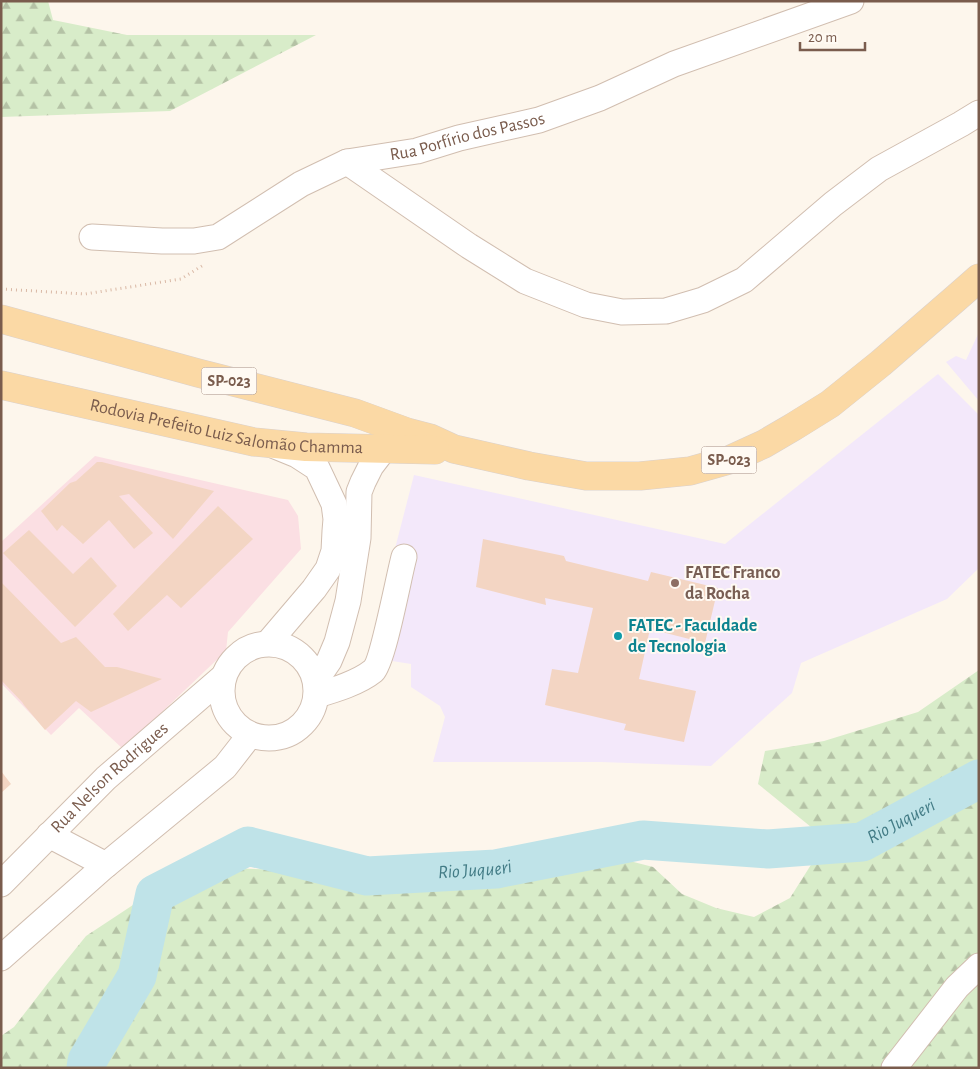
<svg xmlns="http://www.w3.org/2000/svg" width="980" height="1069" viewBox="0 0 980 1069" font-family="'Alegreya Sans',sans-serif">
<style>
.education{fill:#f3e8fa}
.medical{fill:#fbdfe3}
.forest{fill:url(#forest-firs)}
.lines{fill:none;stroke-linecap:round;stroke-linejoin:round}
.river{stroke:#bfe3e8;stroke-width:39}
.building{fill:#f3d5c3}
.minor-casing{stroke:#d1beb0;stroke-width:27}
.major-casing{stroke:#dad1cd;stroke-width:29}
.path{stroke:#d9b8a5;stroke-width:3;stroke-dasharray:1 4;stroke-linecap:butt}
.minor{stroke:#fff;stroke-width:25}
.major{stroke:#fbd9a5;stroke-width:28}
.education-dot{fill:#8d6e63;stroke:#fffaf3;stroke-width:2}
.culture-dot{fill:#0f9aa8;stroke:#fffaf3;stroke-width:2}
.labels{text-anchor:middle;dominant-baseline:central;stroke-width:4;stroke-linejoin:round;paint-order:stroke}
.shield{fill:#fffaf3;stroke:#a28b7f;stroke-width:1}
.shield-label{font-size:16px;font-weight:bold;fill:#7a5c4d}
.street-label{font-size:18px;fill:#7a5c4d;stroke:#fffaf3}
.education-label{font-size:18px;font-weight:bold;fill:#785e54;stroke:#fffaf3;text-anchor:start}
.culture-label{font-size:18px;font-weight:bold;fill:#0d838f;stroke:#fffaf3;text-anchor:start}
.water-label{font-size:19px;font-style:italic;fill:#437c86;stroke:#fffaf3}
</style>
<defs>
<pattern id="forest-firs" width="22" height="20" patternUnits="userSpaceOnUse" patternTransform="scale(1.25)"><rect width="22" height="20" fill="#d8ecc9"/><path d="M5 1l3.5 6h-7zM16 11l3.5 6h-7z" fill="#b4c2a5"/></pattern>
</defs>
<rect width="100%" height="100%" fill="#fdf6ec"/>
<!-- education -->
<path class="education" d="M979,332V401L946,362L956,356L966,360Z
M938,374L979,415V568L947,599L801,663L792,693L711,766L601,762H433L445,717L440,706L411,687V664L367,657L414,475L725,544Z"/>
<!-- medical -->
<path class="medical" d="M95,456L288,500L298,516L301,549L228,632L226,651L123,749L79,708L51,735L1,683V542Z"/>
<!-- forest -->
<path class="forest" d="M1,1H48L53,20L127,35H316L170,111L1,117Z
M979,670V1068H1V1036L14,1027L48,983L86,936L136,903L227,868L286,870L366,890L438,887L550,872L622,859L653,867L682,894L716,908L754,917L790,898L814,860L811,827L758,784L765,751L824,741L918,712Z"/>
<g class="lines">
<!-- river -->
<path class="river" id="s1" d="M86,1068L87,1061L137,976L155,894L248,846L367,876L496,869L643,840L768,849L862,842L979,779"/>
</g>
<!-- building -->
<path class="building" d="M97,462H102L214,491L173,539L129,494L119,496L153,533L134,549L109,520L83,544L62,525L57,531L41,511L70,483L76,481Z
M218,506L253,539L181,608L167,595L128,631L113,614Z
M29,530L73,574L91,557L117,586L75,627L3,553Z
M483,539L564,556L566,561L648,581L651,572L718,588L705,643L650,629L639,679L696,691L684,742L624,730L626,724L545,705L552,669L578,673L593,608L545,598L546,605L476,587Z
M1,582L61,643L76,637L105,667H117L162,679L91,712L76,701L45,730L24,705L22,702L1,680Z
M1,771L11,784L1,793Z"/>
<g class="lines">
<!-- minor casing -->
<g class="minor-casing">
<g id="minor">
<path d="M347,162L469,246L525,281L586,305L622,312L666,311L703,300L744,280L833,204L879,169L961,124L979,113"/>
<path id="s2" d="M92,237L162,241H194L218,237L301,184L347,162L417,151L459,138L539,120L600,98L674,64L851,1"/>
<path d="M268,643L314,589L328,569L334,551L335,531L336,519L334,504L317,468L297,455L275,446"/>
<circle cx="269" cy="691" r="47"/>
<path d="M316,680L329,661L337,642L348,601L358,538L359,492L363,482L371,466L384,449"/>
<path d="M317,695C334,690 358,683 373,671C383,662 399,575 404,557"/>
<path d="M49,835L106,865"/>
<path id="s3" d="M1,884L106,778L223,677"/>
<path d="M1,958L106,865L225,767L250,735"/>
<path d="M894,1068L957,987L979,966"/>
</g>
</g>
<!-- major casing -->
<g class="major-casing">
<g id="major">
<path d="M1,319L198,373L355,413L407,432L430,438L454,449L529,466L586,476H640L690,471L729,460L764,444L793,427L830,404L881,363L955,299L979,278"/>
<path id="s4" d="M1,385L254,442L306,447L435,450"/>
</g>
</g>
<!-- path -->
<path class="path" d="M1,289L85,294L181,279L205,264"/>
<!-- minor -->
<use href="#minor" class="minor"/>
<!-- major -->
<use href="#major" class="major"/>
</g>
<!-- markers -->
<circle class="education-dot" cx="675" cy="583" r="5"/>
<circle class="culture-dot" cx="618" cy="636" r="5"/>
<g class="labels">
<!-- shield labels -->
<g class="shield">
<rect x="201.5" y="367.5" width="55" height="27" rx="4"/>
<rect x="701.5" y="446.5" width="55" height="27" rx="4"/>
</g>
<g class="shield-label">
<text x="229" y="381">SP-023</text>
<text x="729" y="460">SP-023</text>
</g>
<!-- street labels -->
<g class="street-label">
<text stroke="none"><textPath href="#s2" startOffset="399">Rua Porfírio dos Passos</textPath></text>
<text stroke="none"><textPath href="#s4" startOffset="230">Rodovia Prefeito Luiz Salomão Chamma</textPath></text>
<text stroke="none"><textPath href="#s3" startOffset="152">Rua Nelson Rodrigues</textPath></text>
</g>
<!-- education labels -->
<g class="education-label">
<text x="685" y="573">FATEC Franco<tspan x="685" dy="21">da Rocha</tspan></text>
</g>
<!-- culture labels -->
<g class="culture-label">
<text x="628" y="626">FATEC - Faculdade<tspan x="628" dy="21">de Tecnologia</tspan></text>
</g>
<!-- water labels -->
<g class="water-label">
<text stroke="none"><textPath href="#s1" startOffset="960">Rio Juqueri</textPath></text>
<text stroke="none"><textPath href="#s1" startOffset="525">Rio Juqueri</textPath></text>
</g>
</g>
<!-- border -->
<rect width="980" height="1069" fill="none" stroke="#7a5c4d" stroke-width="5"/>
<!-- scale -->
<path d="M800 42v8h65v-8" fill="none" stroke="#7a5c4d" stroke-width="2.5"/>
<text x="808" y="42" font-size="15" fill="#7a5c4d" stroke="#fffaf3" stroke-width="4" paint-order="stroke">20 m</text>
</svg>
